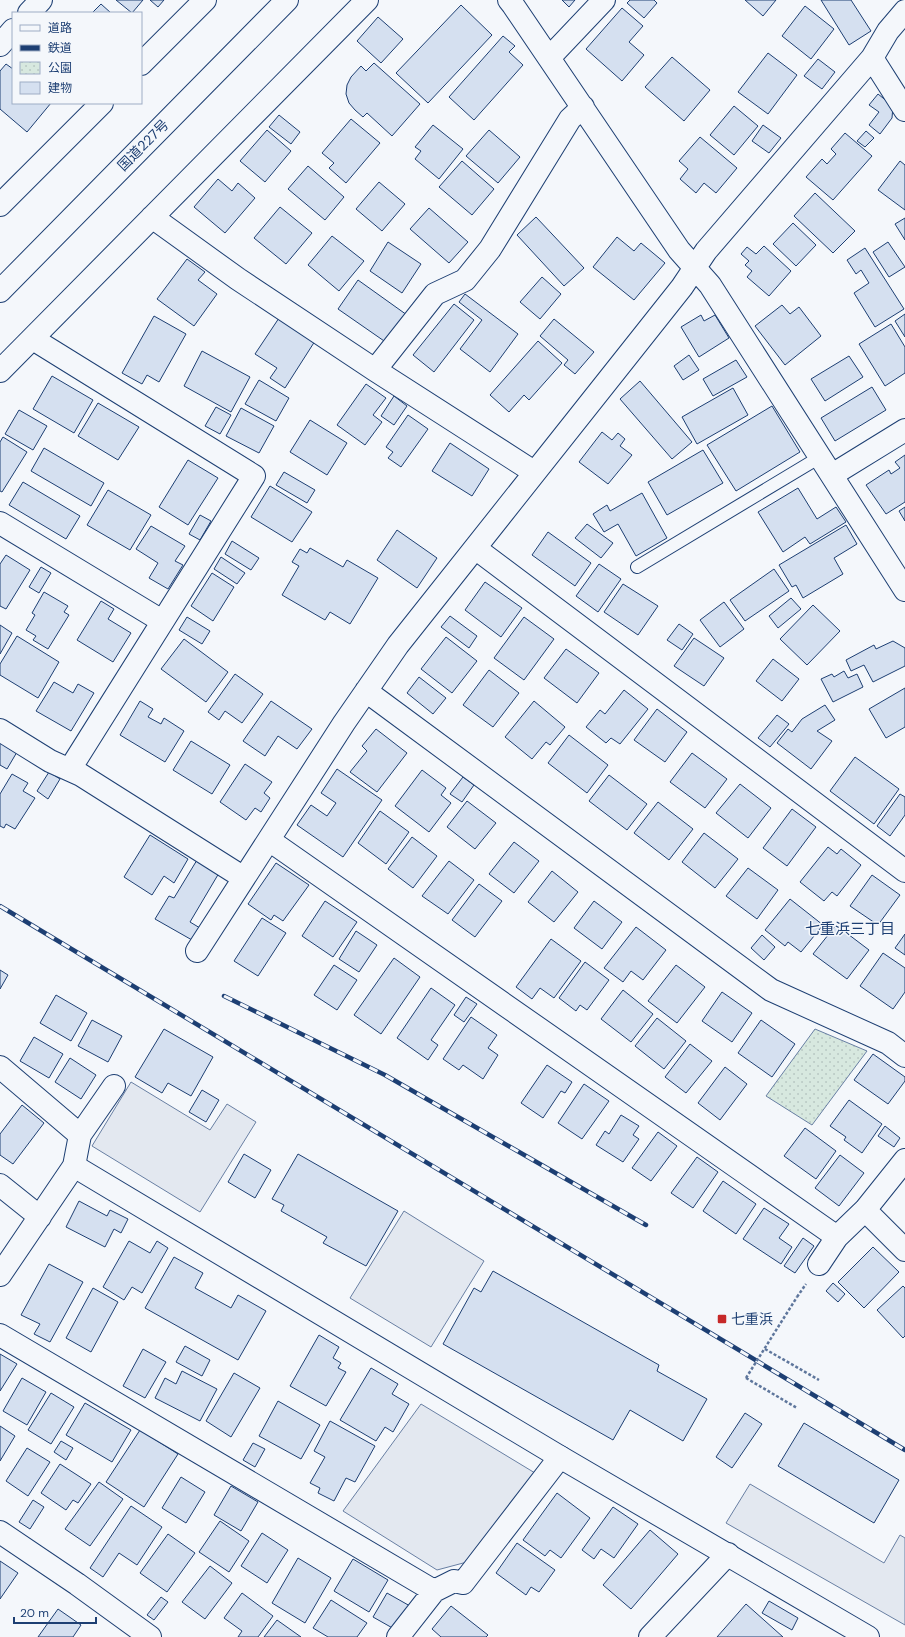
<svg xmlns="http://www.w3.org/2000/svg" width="905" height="1637" viewBox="0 0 905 1637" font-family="'DM Sans','Noto Sans JP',sans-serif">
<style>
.park{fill:url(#park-dots);stroke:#687fa3}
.parking{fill:#e3e8f0;stroke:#687fa3}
.building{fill:#d5e0f0;stroke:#1d3f73}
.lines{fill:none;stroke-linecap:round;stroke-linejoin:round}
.service-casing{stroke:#1d3f73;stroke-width:14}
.minor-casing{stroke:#1d3f73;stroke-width:24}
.tertiary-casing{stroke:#1d3f73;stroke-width:24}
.secondary-casing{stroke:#1d3f73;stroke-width:24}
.trunk-casing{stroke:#1d3f73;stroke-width:24}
.path{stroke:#5e769c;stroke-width:2.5;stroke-dasharray:3 2;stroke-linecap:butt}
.service{stroke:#f4f7fb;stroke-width:12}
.minor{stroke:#f4f7fb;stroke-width:22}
.tertiary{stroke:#f4f7fb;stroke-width:22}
.secondary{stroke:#f4f7fb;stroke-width:22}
.trunk{stroke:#f4f7fb;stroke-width:22}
.rail-casing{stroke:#1d3f73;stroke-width:4.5}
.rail{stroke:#f4f7fb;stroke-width:3;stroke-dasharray:9;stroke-linecap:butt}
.path-bridge{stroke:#5e769c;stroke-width:2.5;stroke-dasharray:3 2;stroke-linecap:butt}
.poi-dot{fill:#c62828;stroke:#f4f7fb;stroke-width:1.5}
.labels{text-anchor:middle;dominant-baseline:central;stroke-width:3;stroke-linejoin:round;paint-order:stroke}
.street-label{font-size:14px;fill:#1d3f73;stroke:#f4f7fb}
.poi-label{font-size:14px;fill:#1d3f73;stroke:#f4f7fb;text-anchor:start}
.neighbourhood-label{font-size:15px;fill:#1d3f73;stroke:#f4f7fb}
</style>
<defs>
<pattern id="park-dots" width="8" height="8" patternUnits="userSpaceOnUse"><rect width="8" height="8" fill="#d7e8df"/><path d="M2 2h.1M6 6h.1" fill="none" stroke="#b8c8c3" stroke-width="1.8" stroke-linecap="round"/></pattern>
</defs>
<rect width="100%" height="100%" fill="#f4f7fb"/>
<!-- park -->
<path class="park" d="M815,1029L867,1051L812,1125L766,1096Z"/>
<!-- parking -->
<path class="parking" d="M131,1082L210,1130L227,1104L256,1122L200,1212L92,1146Z
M404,1211L484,1261L431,1347L350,1298Z
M421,1404L535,1473L467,1562L437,1570L343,1511Z
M750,1484L884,1563L900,1535L905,1538V1625L726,1523Z"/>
<!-- building -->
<path class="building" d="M116,0H143L132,13Z
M150,0H164L158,7Z
M562,0H575L569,7Z
M630,0H654L657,3L644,18L627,3Z
M745,0H776L763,16Z
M821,0H851L871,31L849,45Z
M101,4L111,13H92Z
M461,5L492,35L428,103L396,73Z
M805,6L834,29L811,59L782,36Z
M622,8L643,26L629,42L644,55L622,81L586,49Z
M378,17L403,39L381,63L357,41Z
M503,36L515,46L509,52L523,65L474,120L449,97Z
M768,53L797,75L768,114L738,92Z
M672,57L710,90L684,121L645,87Z
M818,59L835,72L822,89L804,76Z
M374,63L420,104L392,136L367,113L363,117L355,110L349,103L346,94L347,85L351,77L361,66L366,71Z
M6,64L13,69V103H51L27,132L0,109V71Z
M878,94L893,106L892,118L880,134L869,125L879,112L869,105Z
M734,106L758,126L734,155L710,135Z
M279,115L300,132L291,144L269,127Z
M351,119L380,143L346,183L329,168L334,163L322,153Z
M433,125L463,149L439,179L415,159L421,151L415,147Z
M763,125L781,138L769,153L752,141Z
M267,130L291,151L265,182L240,161Z
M489,130L520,157L498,183L466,156Z
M866,131L874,138L865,147L857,141Z
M845,133L872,156L833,200L806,177L822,159L827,164L836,154L831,149Z
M700,137L737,168L716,193L704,183L696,193L680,179L688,169L679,161Z
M462,161L494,189L472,215L439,187Z
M900,161L905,165V210L878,190Z
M308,166L344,197L325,220L288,189Z
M218,179L232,191L238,183L255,198L225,233L194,207Z
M379,182L405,204L382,231L356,209Z
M815,193L855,231L833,253L794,216Z
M280,207L312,233L286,264L254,238Z
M429,208L468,242L449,263L410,229Z
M536,217L584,268L564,286L517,235Z
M905,218V240L895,224Z
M793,223L816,245L796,266L773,244Z
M332,236L364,261L339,291L308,265Z
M617,237L634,251L641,243L665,263L634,300L593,267Z
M388,242L421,264L402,293L370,271Z
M888,242L905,267L889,277L873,252Z
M764,246L791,271L769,296L747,277L752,271L745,265L749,261L741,254L747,247L756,254Z
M865,248L904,309L875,327L854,293L869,283L861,270L856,274L847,260Z
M187,259L205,272L198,280L217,294L194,326L157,299Z
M542,277L561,294L540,319L520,302Z
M358,280L407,315L387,343L338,309Z
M465,294L518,334L490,372L460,349L482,320L459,302Z
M454,304L474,320L434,372L413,355Z
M782,305L790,314L799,307L821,336L785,365L755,326Z
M905,314V337L895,321Z
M701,315L704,321L715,315L729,338L699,357L681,327Z
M154,316L186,334L159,382L147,375L142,384L122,373Z
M279,318L315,341L285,388L270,378L277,368L255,354Z
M554,319L594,352L575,374L564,365L568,360L540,336Z
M891,324L905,347V373L885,386L859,344Z
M538,341L562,363L529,400L524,395L509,412L490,395Z
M202,351L250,377L231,412L184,386Z
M689,355L699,370L683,380L674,366Z
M849,356L863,377L825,401L811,379Z
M736,360L747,377L713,396L703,379Z
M52,376L93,400L74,433L33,409Z
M259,380L289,398L276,421L245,404Z
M640,381L692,442L672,459L620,399Z
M366,384L386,398L373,415L382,422L365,445L337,425Z
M872,387L886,410L835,441L821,418Z
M733,388L748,415L697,444L682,417Z
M394,396L407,406L394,425L381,416Z
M98,403L139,427L118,460L78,436Z
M772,406L800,452L736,491L707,445Z
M216,407L231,415L220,434L205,426Z
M241,408L274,426L259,453L226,436Z
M19,410L47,426L33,450L5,434Z
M408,415L428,429L401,467L388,458L393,452L386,447Z
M310,420L347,443L327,475L290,452Z
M602,432L612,440L618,433L625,439L620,446L632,455L608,484L579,462Z
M3,437L27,452L2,492L0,491V442Z
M450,443L489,469L472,496L432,471Z
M44,448L104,483L91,506L31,471Z
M703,450L723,483L667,515L648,482Z
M905,455V502L886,514L866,485L889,470L891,474L900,468L895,462Z
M188,460L218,478L188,525L159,507Z
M284,472L315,490L307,503L276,485Z
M23,482L80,516L66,539L9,505Z
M270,486L312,512L292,542L251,517Z
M798,488L817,519L836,507L846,522L810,544L805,537L783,552L758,512Z
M108,490L151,515L130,550L87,525Z
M642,493L667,538L636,556L618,524L604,532L593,514L607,505L610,511Z
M905,507V521L899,511Z
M200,515L211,521L200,540L189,534Z
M587,524L613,543L601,558L575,538Z
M846,525L857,544L834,558L843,574L803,598L796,585L792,587L779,565Z
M151,526L185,546L175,561L183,565L168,589L149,578L158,563L136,549Z
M397,530L437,558L417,588L377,560Z
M548,532L591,563L575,586L532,555Z
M232,541L259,558L251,570L225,554Z
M310,548L343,567L347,560L378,578L350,624L330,612L325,620L282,595L299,566L292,562L300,549L307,553Z
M6,555L30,570L6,609L0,606V564Z
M221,557L245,573L237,584L214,569Z
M599,564L621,579L598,612L576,596Z
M41,567L51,573L39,593L29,587Z
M774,569L789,591L745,621L730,600Z
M212,573L234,587L213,621L191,606Z
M485,582L522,608L501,637L465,610Z
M623,584L658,606L638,635L604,612Z
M44,592L68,606L64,612L69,615L48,649L33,640L36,636L26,630L35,615L32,613Z
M791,598L801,609L778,628L769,616Z
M101,601L114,609L108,619L131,633L113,662L77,640Z
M724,602L744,629L720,647L700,620Z
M813,605L840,631L807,665L780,639Z
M450,616L477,636L469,648L441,627Z
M187,617L210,631L202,644L179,630Z
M524,617L554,639L524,680L494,658Z
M679,624L693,634L682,650L667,640Z
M0,625L12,633L0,654Z
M17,636L59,662L38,698L0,675V664Z
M446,637L477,661L452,693L421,669Z
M694,638L724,658L704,686L674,666Z
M184,639L228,672L206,702L161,669Z
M893,641L905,648V666L873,682L864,665L851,671L846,660L874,645L876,649Z
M566,649L599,673L577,703L544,678Z
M773,659L799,679L782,701L756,681Z
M489,670L519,693L493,727L463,705Z
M844,671L848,678L857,674L863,687L833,702L821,679L832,674L834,677Z
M235,674L263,694L242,723L225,711L219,720L208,712Z
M419,677L446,698L433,714L407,693Z
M54,682L73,693L78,684L94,693L71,731L36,711Z
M905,688V727L886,738L869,709Z
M624,690L648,709L620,744L611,738L606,743L586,727L600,710L605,714Z
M140,701L153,709L148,717L161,724L164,718L184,731L165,762L120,735Z
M271,701L312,729L297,749L278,736L265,756L243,741Z
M534,701L565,727L550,745L546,742L532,759L505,737Z
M825,705L835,720L817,731L832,741L811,769L777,743L788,729L792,732L802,719Z
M657,709L687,732L665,762L634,740Z
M777,715L789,724L770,747L758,738Z
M376,729L407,753L377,792L350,772L367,751L362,746Z
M569,735L608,765L587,793L548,763Z
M191,741L230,765L212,794L173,770Z
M0,742L17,752L7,769L0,765Z
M692,753L727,779L705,808L670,782Z
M855,757L899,789L874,824L830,791Z
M245,764L272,782L264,793L270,798L261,812L255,808L246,820L220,802Z
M337,769L382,800L343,857L297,825L311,805L327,816L336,803L321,793Z
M422,770L446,788L441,795L451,803L429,832L395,806Z
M49,772L60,779L48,799L37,791Z
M12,774L28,783L23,791L35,798L15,829L6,824L4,828L0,826V794Z
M609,775L647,804L627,830L589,801Z
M463,777L474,785L462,802L450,794Z
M740,784L771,808L748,838L716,813Z
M900,794L905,797V815L890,836L877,826Z
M467,801L496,823L475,849L447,827Z
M658,802L693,829L669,860L634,833Z
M792,809L816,827L787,866L763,848Z
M380,811L409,832L386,864L358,843Z
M704,833L738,859L715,888L682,862Z
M150,835L188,859L174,883L164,876L152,895L124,877Z
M412,837L437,856L413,888L388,869Z
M514,842L539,861L514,893L489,874Z
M828,847L837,854L841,849L861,865L837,896L832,892L824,901L800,882Z
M197,860L219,873L190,922L200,928L192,940L155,919L169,896L174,898Z
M449,861L474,880L448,914L422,896Z
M276,863L309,885L283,921L274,915L271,920L248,904Z
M748,868L778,890L757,919L726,896Z
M552,871L578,892L554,922L528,902Z
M872,875L900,895L878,925L850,906Z
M479,884L502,901L475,937L452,920Z
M790,899L823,925L801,952L788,942L785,946L765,930Z
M325,901L357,922L333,957L302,936Z
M594,901L622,922L602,949L574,928Z
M262,918L286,933L258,976L234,961Z
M836,925L869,950L847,979L813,954Z
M636,927L666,950L643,980L631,971L623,982L604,968Z
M356,931L377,945L359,972L339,959Z
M905,934V955L895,948Z
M762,935L775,947L764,960L751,948Z
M551,939L581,961L554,998L540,988L532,999L516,987Z
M883,953L905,968V992L893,1009L860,986Z
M394,958L420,977L381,1034L354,1015Z
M585,962L609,980L587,1010L580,1005L576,1011L559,998Z
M334,965L357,980L337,1010L314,995Z
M676,965L705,987L677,1023L648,1001Z
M0,970L8,975L0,989Z
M431,988L455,1005L431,1040L438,1045L428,1060L397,1038Z
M623,990L653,1014L631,1042L601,1019Z
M722,992L752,1013L732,1042L702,1021Z
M56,995L87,1013L71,1041L40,1023Z
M466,997L477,1004L464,1022L454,1015Z
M471,1017L497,1035L488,1048L498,1055L483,1079L463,1065L459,1070L443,1059Z
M657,1018L686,1041L664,1069L635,1046Z
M92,1020L122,1036L108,1062L78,1046Z
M761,1020L795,1044L772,1077L738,1053Z
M164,1029L213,1057L191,1096L168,1083L162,1093L135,1077Z
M34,1037L63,1054L49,1078L20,1061Z
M690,1044L712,1061L686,1093L665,1077Z
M873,1054L905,1077V1081L888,1104L854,1080Z
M70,1058L96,1075L81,1099L55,1082Z
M547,1065L572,1082L565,1093L561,1091L543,1118L521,1103Z
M725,1067L747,1084L720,1120L698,1103Z
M584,1084L609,1101L582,1139L558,1123Z
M202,1090L219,1100L206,1122L189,1112Z
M849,1100L882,1124L862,1153L844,1140L846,1137L830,1126Z
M22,1105L44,1123L13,1164L0,1155V1134Z
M621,1115L639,1126L633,1135L639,1139L623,1162L596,1145L605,1131L609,1134Z
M885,1126L900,1138L894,1147L878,1136Z
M805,1128L836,1151L816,1179L784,1156Z
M658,1132L677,1146L651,1181L632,1168Z
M244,1154L271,1170L255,1198L228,1182Z
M298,1154L398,1211L366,1266L323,1243L327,1237L281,1211L284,1205L272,1199Z
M840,1155L864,1173L839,1206L815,1188Z
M697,1157L718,1172L693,1208L671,1193Z
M723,1181L756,1204L736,1234L703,1211Z
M79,1201L107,1216L110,1210L128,1219L121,1233L114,1229L105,1247L66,1227Z
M764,1208L789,1224L779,1238L792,1247L781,1264L743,1239Z
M803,1238L814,1246L795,1273L784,1266Z
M129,1241L150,1253L157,1241L168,1248L142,1293L132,1287L124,1300L103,1287Z
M873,1247L899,1272L864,1308L838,1282Z
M174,1257L203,1273L195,1288L231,1308L238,1295L266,1311L238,1360L145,1308Z
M49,1264L83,1282L50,1342L34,1334L40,1324L21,1315Z
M493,1271L659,1365L657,1371L707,1399L683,1441L630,1410L613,1440L443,1344L474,1288L481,1292Z
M833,1283L845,1294L838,1302L826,1291Z
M903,1286L905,1288V1336L903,1338L877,1310Z
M93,1288L118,1302L91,1352L66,1338Z
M319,1335L339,1347L333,1358L341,1363L338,1368L346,1372L326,1406L290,1386Z
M185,1346L210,1360L202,1376L176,1362Z
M143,1349L166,1362L145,1398L123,1386Z
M0,1354L17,1364L0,1391Z
M371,1368L398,1384L392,1394L409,1404L393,1432L385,1427L376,1441L340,1420Z
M182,1371L217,1389L200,1421L155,1398L165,1378L176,1384Z
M234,1373L260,1388L231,1437L206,1421Z
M22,1378L46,1392L27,1425L3,1411Z
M51,1393L74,1407L51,1444L28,1430Z
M278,1401L320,1425L301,1459L259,1436Z
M85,1403L131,1430L112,1462L66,1435Z
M745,1413L762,1424L732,1468L716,1457Z
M330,1421L375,1446L355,1482L346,1478L334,1501L318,1493L320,1488L310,1483L325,1457L314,1451Z
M804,1423L899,1480L874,1523L778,1466Z
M0,1426L15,1436L0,1461Z
M140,1430L178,1454L144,1507L106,1482Z
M61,1441L73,1448L66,1460L54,1452Z
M253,1443L265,1449L255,1467L243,1460Z
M27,1448L50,1462L28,1496L6,1481Z
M60,1464L91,1484L78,1503L73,1500L66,1510L41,1493Z
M181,1477L205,1492L186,1523L162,1508Z
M99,1482L123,1499L90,1546L65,1529Z
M231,1486L258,1502L241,1531L214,1515Z
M557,1493L590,1518L561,1558L550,1550L545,1556L523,1540Z
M33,1500L44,1507L30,1529L19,1522Z
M131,1506L162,1527L137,1565L119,1553L103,1577L90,1568Z
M613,1507L638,1524L614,1558L601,1549L594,1559L582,1550Z
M220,1521L249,1541L229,1572L199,1552Z
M650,1530L678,1554L631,1609L603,1585Z
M262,1533L288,1550L267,1583L241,1566Z
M168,1534L195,1553L167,1592L140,1573Z
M517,1543L555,1570L539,1592L531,1587L526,1595L496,1573Z
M298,1558L331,1578L305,1623L272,1603Z
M353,1559L388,1580L369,1612L334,1591Z
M0,1561L18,1573L0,1599Z
M210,1566L232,1583L205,1619L182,1602Z
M242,1593L273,1616L258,1637H238L242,1631L224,1618Z
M387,1593L410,1606L396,1630L373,1617Z
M161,1597L168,1602L154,1620L147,1615Z
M331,1600L367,1623L357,1637H328L313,1628Z
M769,1601L798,1618L792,1630L762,1613Z
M746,1604L783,1637H717Z
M451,1606L488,1635L486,1637H441L432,1629Z
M58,1609L81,1625L73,1637H38Z
M277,1620L301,1637H264Z"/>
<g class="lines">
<!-- service casing -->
<g class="service-casing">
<path id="service" d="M637,567L820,457"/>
</g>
<!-- minor casing -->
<g class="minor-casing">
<path id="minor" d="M509,0L513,5L679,250L710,285L905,590
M29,13L41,0
M0,45L13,30
M549,58L604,0
M872,58L905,110
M141,64L205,0
M0,205L102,103
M152,217L238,279L375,370L534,472
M33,339L254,476L70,769
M375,370L435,294L465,280L490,249L570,119L583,107
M0,371L367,0
M832,475L905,430
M0,523L162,621
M475,548L905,871
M366,691L771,990L888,1043L905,1056
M0,730L50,761L81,775L244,878
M269,840L837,1237
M197,951L344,723L398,645L682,287L706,251L872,58L888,31L905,11
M0,1067L80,1135L74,1166L0,1275
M80,1135L114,1086
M0,1185L40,1217
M865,1210L905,1250
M819,1264L837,1237L865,1210L905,1160
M0,1335L434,1591L398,1637
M0,1532L77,1584L150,1637
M434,1591L454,1581L463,1583L560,1457"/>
</g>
<!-- tertiary casing -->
<g class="tertiary-casing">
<path id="tertiary" d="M74,1166L560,1457L868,1637"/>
</g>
<!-- secondary casing -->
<g class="secondary-casing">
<path id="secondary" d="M650,1637L728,1554"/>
</g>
<!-- trunk casing -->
<g class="trunk-casing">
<path id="trunk" d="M0,291L287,0"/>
</g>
<!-- path -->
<path class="path" d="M797,1297L806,1284
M765,1349L819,1380
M746,1378L797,1408"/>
<!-- service -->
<use href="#service" class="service"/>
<!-- minor -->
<use href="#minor" class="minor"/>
<!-- tertiary -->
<use href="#tertiary" class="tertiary"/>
<!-- secondary -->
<use href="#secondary" class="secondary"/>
<!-- trunk -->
<use href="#trunk" class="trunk"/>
<!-- rail casing -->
<g class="rail-casing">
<path id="rail" d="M0,906L905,1450
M224,996L385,1075L646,1225"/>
</g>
<!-- rail -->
<use href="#rail" class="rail"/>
<!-- path-bridge -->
<path class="path-bridge" d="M746,1378L797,1297"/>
</g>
<!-- markers -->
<rect class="poi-dot" x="717" y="1314" width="10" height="10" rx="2"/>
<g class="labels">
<!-- street labels -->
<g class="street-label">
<text transform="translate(143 145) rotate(-45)">国道227号</text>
</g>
<!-- poi labels -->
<g class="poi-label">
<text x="731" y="1319">七重浜</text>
</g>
<!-- neighbourhood labels -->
<g class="neighbourhood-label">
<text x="850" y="929">七重浜三丁目</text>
</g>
</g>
<!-- legend -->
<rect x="12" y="12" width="130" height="92" fill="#f4f7fb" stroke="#9eadc5"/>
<rect x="20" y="25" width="20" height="6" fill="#f4f7fb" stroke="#9eadc5"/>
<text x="48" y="32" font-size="12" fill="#1d3f73">道路</text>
<rect x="20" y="45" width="20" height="6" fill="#1d3f73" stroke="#9eadc5"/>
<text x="48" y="52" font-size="12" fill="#1d3f73">鉄道</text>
<rect x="20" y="62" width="20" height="12" fill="url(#park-dots)" stroke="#9eadc5"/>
<text x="48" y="72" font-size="12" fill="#1d3f73">公園</text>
<rect x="20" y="82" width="20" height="12" fill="#d5e0f0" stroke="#9eadc5"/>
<text x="48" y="92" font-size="12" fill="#1d3f73">建物</text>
<!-- scale -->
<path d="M14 1617v6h82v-6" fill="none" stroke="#1d3f73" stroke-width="2"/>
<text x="20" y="1617" font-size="12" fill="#1d3f73" stroke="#f4f7fb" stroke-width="3" paint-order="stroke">20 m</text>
</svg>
